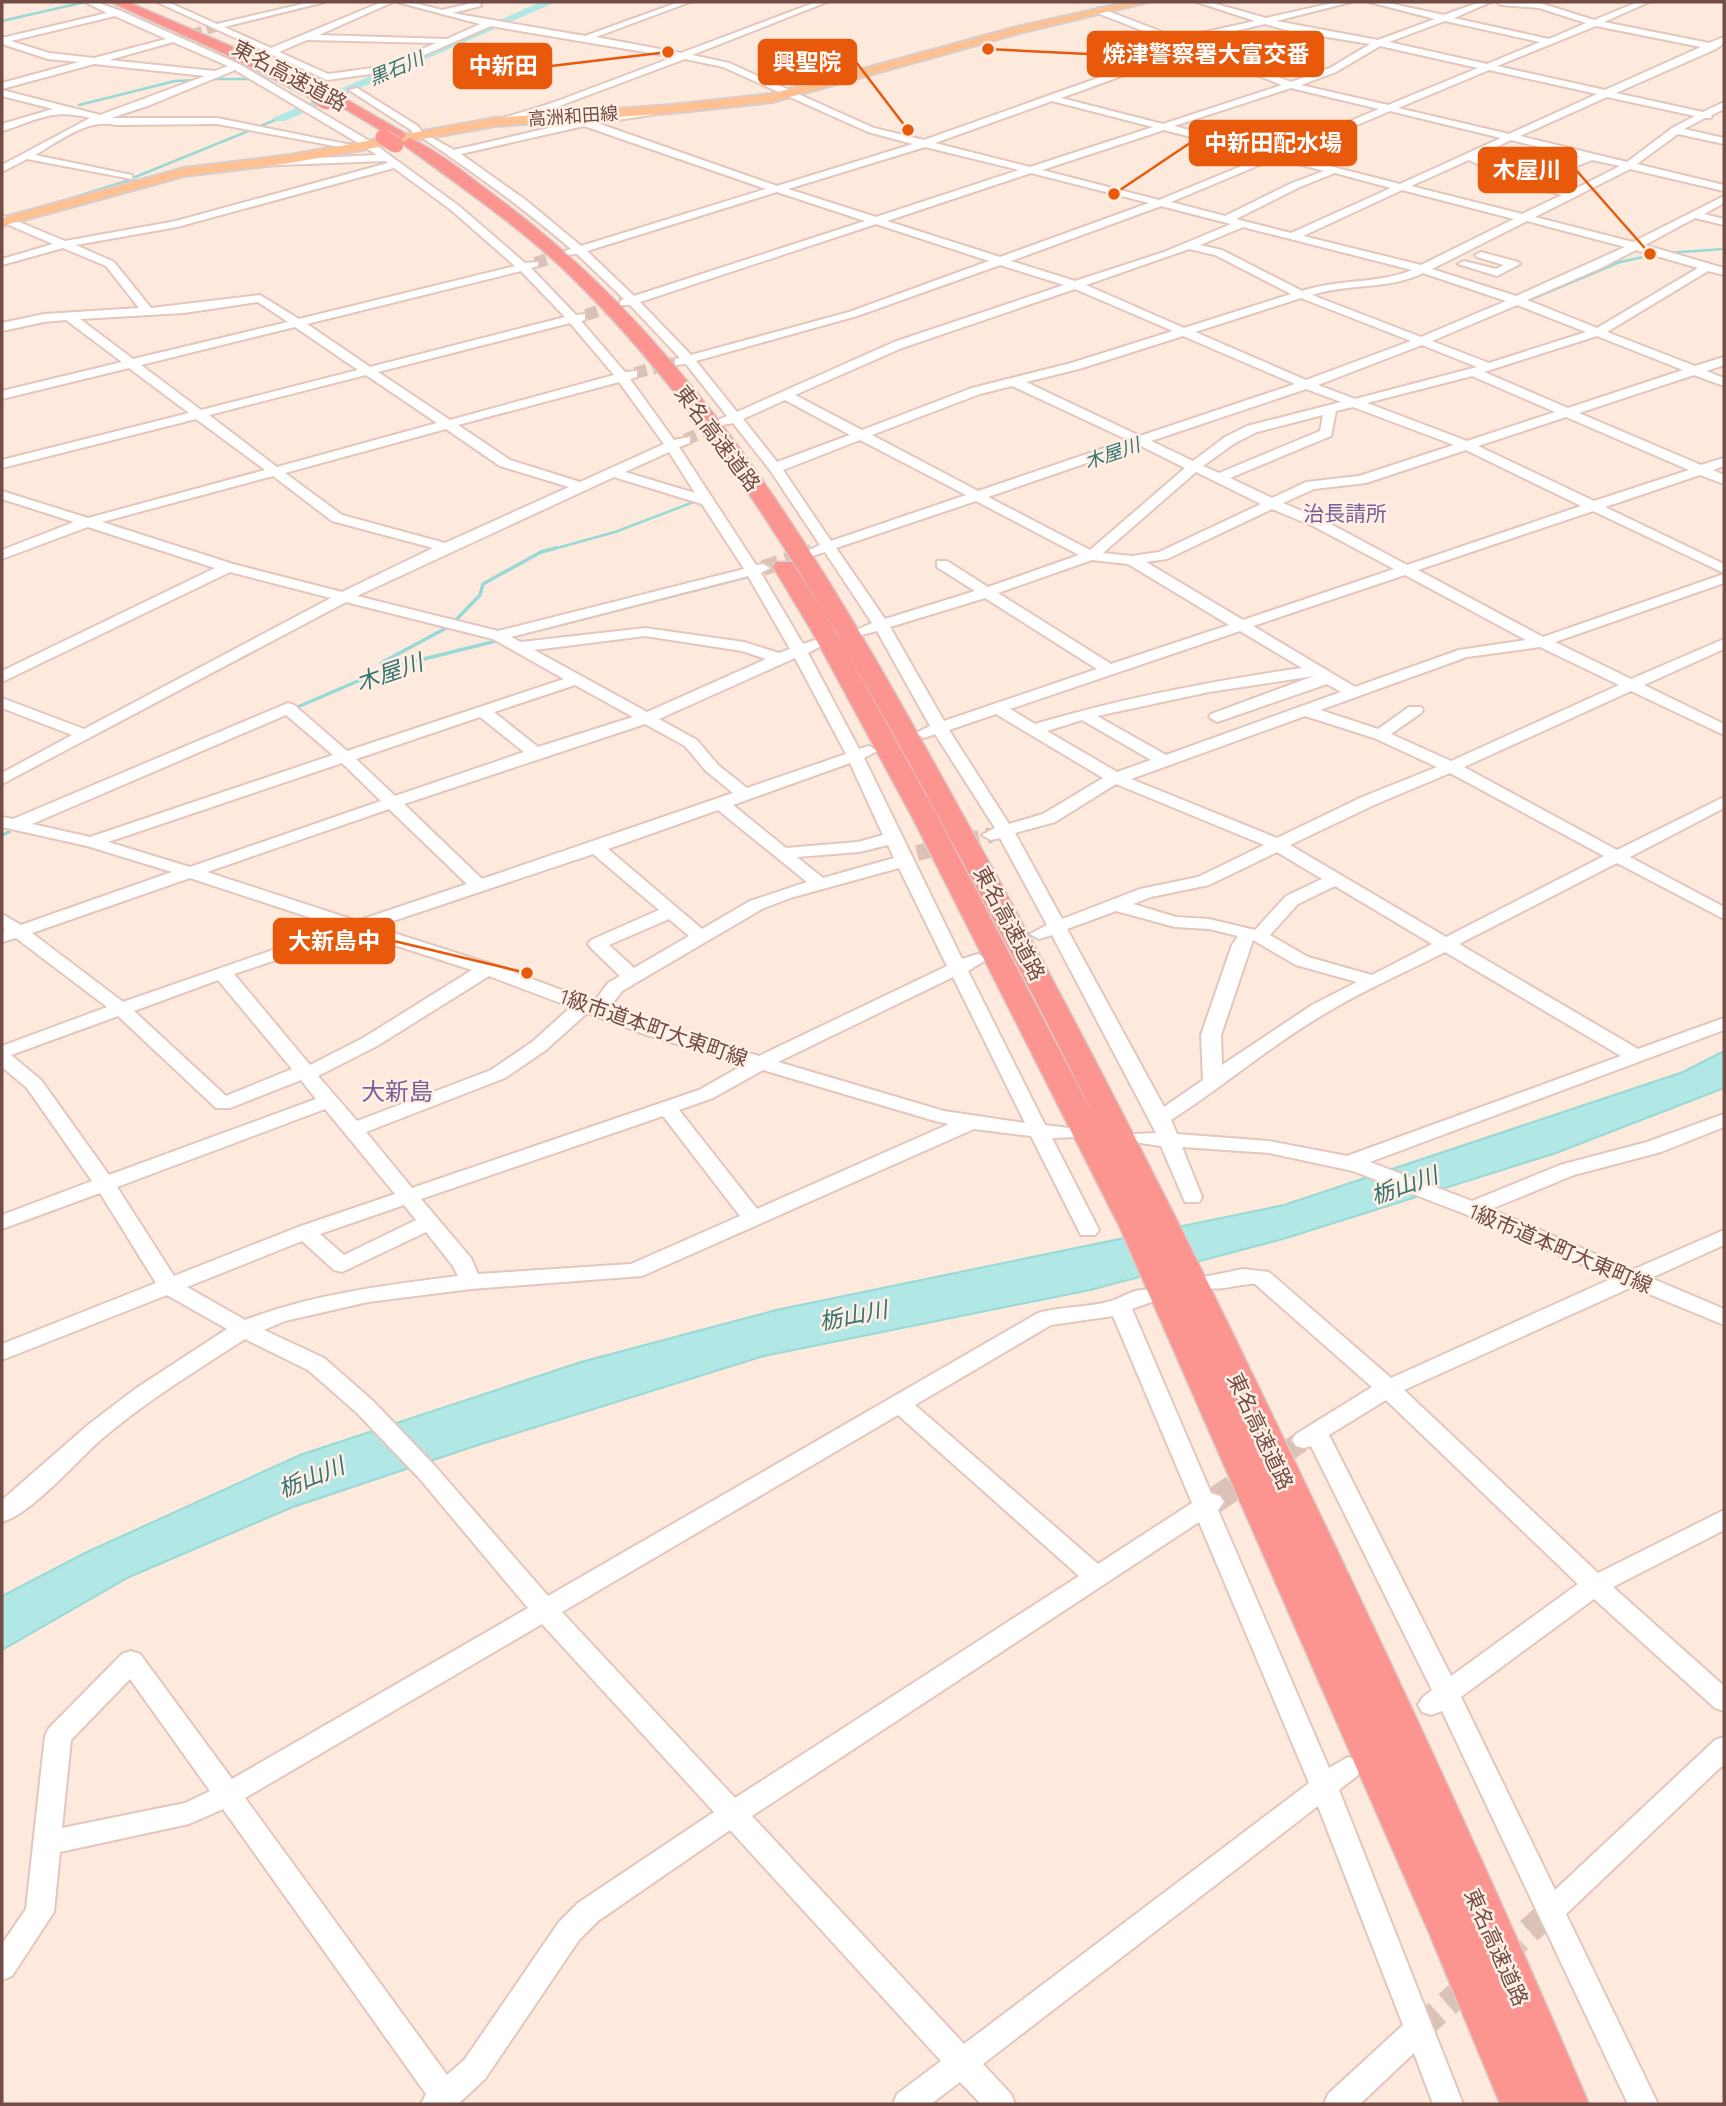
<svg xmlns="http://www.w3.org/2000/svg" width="1726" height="2106" viewBox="0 0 1726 2106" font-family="Quicksand,'Noto Sans JP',sans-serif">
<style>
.water{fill:#b1e7e4;stroke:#97d9d6;stroke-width:2}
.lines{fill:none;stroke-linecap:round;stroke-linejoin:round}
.stream-far1{stroke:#97d9d6;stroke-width:2.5}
.stream{stroke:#97d9d6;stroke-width:3.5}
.river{fill:#b1e7e4;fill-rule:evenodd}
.minor-tunnel-far4{stroke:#dac2b7;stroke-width:10;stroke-dasharray:10 5;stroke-linecap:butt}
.minor-tunnel-far3{stroke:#dac2b7;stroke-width:12;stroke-dasharray:12 6;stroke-linecap:butt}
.minor-tunnel-far2{stroke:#dac2b7;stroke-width:16;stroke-dasharray:16 8;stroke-linecap:butt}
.minor-tunnel-far1{stroke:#dac2b7;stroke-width:21;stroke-dasharray:21 10;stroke-linecap:butt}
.minor-tunnel{stroke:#dac2b7;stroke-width:26;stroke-dasharray:26 13;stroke-linecap:butt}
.minor-casing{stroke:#e3c6bc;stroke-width:4}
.major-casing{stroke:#d8cdcb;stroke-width:4}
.highway-casing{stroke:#d8cdcb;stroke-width:3}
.minor{fill:#fff;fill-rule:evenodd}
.major{fill:#ffc092;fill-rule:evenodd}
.highway{fill:#fc9590;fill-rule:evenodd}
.highway-bridge-casing{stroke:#d8cdcb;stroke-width:17;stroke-linecap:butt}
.highway-bridge{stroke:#fc9590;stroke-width:15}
.labels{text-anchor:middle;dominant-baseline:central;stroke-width:5;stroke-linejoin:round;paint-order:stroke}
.far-street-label{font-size:18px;fill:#734c45;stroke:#ffefe4}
.far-water-label{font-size:19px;font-style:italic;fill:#357471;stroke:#ffefe4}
.street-label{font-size:21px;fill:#734c45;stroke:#ffefe4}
.far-quarter-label{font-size:21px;fill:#796098;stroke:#ffefe4}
.water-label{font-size:23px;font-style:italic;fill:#357471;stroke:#ffefe4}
.quarter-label{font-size:24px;fill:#796098;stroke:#ffefe4}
.leader{fill:none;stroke:#e8590c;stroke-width:2.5}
.callout-dot{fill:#e8590c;stroke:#ffefe4;stroke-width:2.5}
.callout{fill:#e8590c;stroke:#e8590c;stroke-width:2.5}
.callout-label{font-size:23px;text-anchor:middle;font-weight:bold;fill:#fff}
</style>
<rect width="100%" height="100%" fill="#fdeadd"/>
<!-- water -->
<path class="water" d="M1724,1051V1088L1556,1153L1283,1239L1090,1290L764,1356L475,1446L293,1507L129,1577L2,1650V1596L85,1553L300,1455L581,1362L776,1310L1284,1205L1683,1072Z"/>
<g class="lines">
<!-- stream-far1 -->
<path class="stream-far1" d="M2,21L85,2
M311,78H328
M210,79H268
M79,105L175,81L198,80
M1174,201L1279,157
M56,203L123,182L280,118
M1666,253L1724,249
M1482,320L1620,262L1657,254
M550,550L615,532L699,500"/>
<!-- stream -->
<path class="stream" d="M454,622L480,595L483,584L541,552L556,548
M539,630L754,575
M388,667L381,663L448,627
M293,709L388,668L500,640
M2,835L9,832"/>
<!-- river -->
<path class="river" d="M541,2H556L285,121H275L273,118Z"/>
<!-- minor-tunnel-far4 -->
<path class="minor-tunnel-far4" d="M178,38L219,26
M236,66L273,51"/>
<!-- minor-tunnel-far3 -->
<path class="minor-tunnel-far3" d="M535,263L568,253
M586,315L623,303
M635,373L674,363
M685,440L723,423"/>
<!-- minor-tunnel-far2 -->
<path class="minor-tunnel-far2" d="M763,568L812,552
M917,853L991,835"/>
<!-- minor-tunnel-far1 -->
<path class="minor-tunnel-far1" d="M1283,1454L1304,1440"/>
<!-- minor-tunnel -->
<path class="minor-tunnel" d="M1212,1502L1286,1452
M1500,1957L1552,1910
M1418,2030L1475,1979"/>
<!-- minor casing -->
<g class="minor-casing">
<path id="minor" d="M85,2H96L121,11L239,64L373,143L459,206L525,263L538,262V266L531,268L576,315L585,314V320L581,321L625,372L637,371V377L630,379L674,440L690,437V443L679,447L756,565L763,564L770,568L761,573L803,644L815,640L823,645L808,653L859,749L869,746L877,751L864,758L962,959L978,954L987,959L968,971L1045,1125L1077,1129L1080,1133L1077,1137L1052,1138L1099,1230L1095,1235H1081L1031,1136L974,1129L642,1276L471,1289L368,1302L285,1321L264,1330L324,1358L373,1401L435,1466L548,1596L1038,1313C1062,1306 1088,1308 1111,1301C1126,1296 1136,1286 1154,1291L1157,1296L1154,1301L1132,1309L1211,1493L1220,1496L1224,1502L1218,1510L1329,1768L1348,1757L1357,1760L1361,1768L1357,1776L1339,1790L1463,2104H1433L1414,2053L1360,2104H1324L1328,2094L1403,2025L1318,1806L983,2064L1011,2094L1015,2104H981L960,2082L931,2104H893L897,2094L941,2061L730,1830L598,1921L579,1940L485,2079L458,2104H421L426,2094L223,1809L189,1824L60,1852L54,1912L12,1976L2,1980V1944L26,1909L45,1736L49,1728L122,1654L131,1651L140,1654L232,1779L528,1608L419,1478L357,1413L308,1370L245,1339C197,1370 148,1400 104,1437C78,1459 33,1513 2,1522V1500L88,1425L135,1389L227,1329L167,1295L2,1360V1344L156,1283L100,1193L2,1229V1215L92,1181L27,1088L2,1067V1046L107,1007L16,938L2,942V931L5,930L2,927V914L21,925L172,872L87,846L2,827V817L13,819L288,703L294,705L347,751L564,679L493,639L346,602L2,784V773L72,735L2,708V698L84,729L331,598L230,572L2,682V671L215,568L88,527L2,559V550L74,522L2,499V491L88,518L265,470L196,419L2,468V460L189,413L129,368L2,399V391L122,362L66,320L44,322L2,331V323L44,314L139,308L106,266L63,248L2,265V259L53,244L2,222V215L65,241L176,221L388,163L385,161L252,166L251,164L256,161L377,155L365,147L235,70L150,105L111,118H217L361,147L356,150L217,124L116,125C87,118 60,141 35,155L132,175V179L27,159L2,172V165L90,118C50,108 39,120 2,131V124L53,109L2,96V90L100,115L205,76L94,64L2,89V83L79,62L48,59L2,44V38L107,13ZM115,16L166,39L94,58L49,53L11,41ZM173,42L228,66L215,71L109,60ZM394,168L451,210L515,266L299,319L260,295L151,308L114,262L76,245L177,227ZM521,271L565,317L370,367L307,324ZM258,302L288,322L133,359L80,319L184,313ZM570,323L614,375L450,420L378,372ZM295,327L358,370L201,410L141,365ZM366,375L437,423L277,467L209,415ZM619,382L664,444L580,482L510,460L458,425ZM446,429L500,466L569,487L445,543L342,515L285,473ZM669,452L695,493L625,472ZM273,476L332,521L433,548L342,592L233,564L102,522ZM614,477L702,504L744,569L498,631L357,596ZM748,576L790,649L779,653L744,642L645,628L521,642L511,637ZM645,636L742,651L766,659L647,712L534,650ZM795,658L846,754L747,788L718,765L697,740L659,719ZM575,685L633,717L538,747L494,712ZM286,715L333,755L90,837L32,824ZM480,717L524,752L395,796L356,759ZM645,724L685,746L706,771L733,793L482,879L404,804ZM342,763L381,801L190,867L108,842ZM850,763L883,835L858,842L786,848L733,805ZM389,809L467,884L357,921L207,872ZM718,810L807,882L750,901L702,929L608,849ZM888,845L894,858L823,878L797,857L859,852ZM593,854L659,910L591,940L588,944L591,948L620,976L608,983L594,1002L494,965L375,927ZM899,868L947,966L759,1056L661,1027L609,1008L622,991L762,909L790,898ZM190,878L339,927L123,1002L32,933ZM669,919L689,936L634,968L609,945ZM357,933L472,970L363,1038L310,1065L234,974ZM489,976L571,1007L532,1042L491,1070L357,1121L318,1076L377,1046ZM953,977L1025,1123L944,1111L778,1062ZM218,980L292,1069L226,1096L134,1011ZM587,1013L647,1035L745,1064L699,1090L412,1188L366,1132L505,1078L546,1050ZM118,1016L216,1108H230L301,1080L316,1099L109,1175L41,1080L11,1055ZM763,1070L935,1121L949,1124L757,1209L679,1110L713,1098ZM325,1109L395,1194L298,1227L174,1276L117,1187ZM663,1116L740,1216L631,1264L478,1274L471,1258L421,1199ZM404,1205L416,1220L344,1255L320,1234ZM426,1232L453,1266L458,1276C386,1285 313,1294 245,1320L187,1287L302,1241L334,1270L342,1272ZM1113,1316L1192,1503L1098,1564L915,1405L1051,1325ZM898,1415L1079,1576L735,1798L562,1612ZM1199,1522L1309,1783L964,2044L752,1816ZM542,1624L714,1812L578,1903L559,1922L465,2059L447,2075L245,1798ZM130,1679L210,1791L185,1803L62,1828L71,1740Z
M157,2H168L217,24L311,2H325L224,27L271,48L382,2H393L319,35L447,39L480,24L397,2H410L442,10L468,4L467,2H480L481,6L452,13L585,36L679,2H690L596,37L681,53L816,2H827L692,55L729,63L874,128L924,140L1185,47L1097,13L1100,8L1178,38L1255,21L1197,2H1209L1266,18L1337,2H1351L1276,21L1378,40L1435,19L1369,2H1383L1444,15L1480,2H1491L1454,18L1549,39L1586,23L1539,8L1501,5L1497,2L1540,3L1594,20L1638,2H1649L1604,22L1709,43L1724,37V43L1716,49L1616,93L1703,112L1724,102V109L1712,115L1711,118H1705L1684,129L1724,138V144L1678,134L1637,164L1724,185V191L1630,169L1535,217L1633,242L1724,196V203L1704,214L1724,219V225L1695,218L1645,245L1724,268V275L1708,271L1607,332L1695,366L1724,357V365L1706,371L1724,378V386L1694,375L1579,413L1701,465L1724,458V466L1713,470L1724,475V484L1700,475L1605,507L1724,564V573L1593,511L1418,570L1543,637L1724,574V583L1555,642L1631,679L1724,639V649L1644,685L1724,724V735L1631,691L1464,767L1617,850L1724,797V808L1630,857L1724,907V919L1617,863L1459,944L1638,1049L1724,1018V1030L1370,1162L1472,1201L1560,1165L1647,1142L1724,1114V1127L1661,1152L1574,1175L1491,1209L1632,1270L1724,1230V1245L1651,1278L1724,1309V1325L1632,1287L1404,1390L1598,1573L1724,1510V1530L1613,1587L1724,1686V1711L1715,1708L1594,1599L1461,1697L1555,1890L1715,1740L1724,1737V1764L1566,1914L1658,2104H1628L1442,1711L1431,1715L1422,1712L1418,1705L1422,1698L1432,1690L1311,1446L1304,1448L1296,1446L1292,1440L1296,1434L1372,1387L1255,1284C1239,1283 1220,1292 1204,1287L1201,1282L1204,1277L1243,1269L1269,1272L1391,1378L1613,1278L1465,1214L1353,1171L1269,1153L1182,1147L1202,1197L1199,1202H1185L1161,1146L1134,1142L1131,1138L1134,1134L1156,1133L1052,935L1039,939L1030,934L1047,925L1000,838L991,840L982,835L995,828L935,734L924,738L916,733L930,726L877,631L861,635L854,631L872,623L825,552L812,556L805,552L820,545L770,470L733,423L718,426V420L727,416L686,364L675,365V359L680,358L630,305H620V301L624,299L577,254L565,255V251L571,249C523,208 474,172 421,137H415L411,130L349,90L357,88L418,126L422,132L454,150L574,122L543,111L495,125L490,122L552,103L674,57L491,26L385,72L327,80ZM1445,21L1540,42L1487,64L1389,42ZM1265,24L1290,31L1370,44L1330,68L1291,82L1187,42ZM1596,26L1701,47L1605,90L1497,66ZM307,40L436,43L380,67L328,74L279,52ZM1380,46L1478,68L1388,105L1301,85L1336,72ZM1193,50L1282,85L1163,124L1061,98ZM685,59L723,67L868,132L913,144L777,186L597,123L651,115L654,114V110L585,119L554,108ZM1489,70L1597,94L1509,134L1398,108ZM1291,88L1379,109L1275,152L1174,126ZM1607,97L1695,116L1672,128L1627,162L1520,136ZM1052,101L1153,127L1030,167L935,143ZM1390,111L1501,138L1400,184L1286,155ZM584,126L766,189L581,246L527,201L461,154ZM1164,130L1266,156L1159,200L1042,170ZM1511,140L1581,157L1512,172L1478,156ZM925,147L1019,170L876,217L788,189ZM1276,158L1324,171L1292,183L1225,216L1171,202ZM1469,160L1519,184L1562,195L1522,214L1411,186ZM1592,160L1620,166L1571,191L1520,176L1577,166ZM1031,173L1149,203L1000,257L887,221ZM1335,173L1391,188L1291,233L1236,219L1300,187ZM1402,190L1514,219L1421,265L1303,236ZM777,192L865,221L634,296L587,251ZM1161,206L1231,224L1164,252L1075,281L1011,261ZM1527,221L1625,247L1516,296L1432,269ZM876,224L989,261L849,312L691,355L640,302ZM1243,227L1412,270C1378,284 1338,279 1302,291L1222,250L1200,245ZM1189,249L1215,255L1291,294L1184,328L1086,285ZM1636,250L1698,268L1597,328L1527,300L1601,268ZM1000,265L1064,285L894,342L737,412L696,361L857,316ZM1423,273L1506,301L1421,337L1312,295C1348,283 1389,290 1423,273ZM1075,289L1173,331L1071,363L972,388L862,430L795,395L902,348ZM1301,298L1411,341L1306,380L1195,332ZM1517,305L1586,332L1489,363L1432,341ZM1183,336L1295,384L1140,436L1026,382L1079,369ZM1597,336L1683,370L1568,408L1484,372ZM1422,345L1477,367L1355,399L1318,385ZM1472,376L1555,412L1467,441L1367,403ZM1012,386L1128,440L978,491L872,435L980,394ZM1306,389L1341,402L1247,426L1225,437L1193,461L1151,441ZM785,400L850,435L777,462L743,419ZM1353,407L1454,445L1359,476L1306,482L1272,498L1230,478L1331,436L1336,411ZM1323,415L1320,431L1219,473L1203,466L1235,443L1257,432ZM1566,417L1689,470L1594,501L1478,446ZM860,440L966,495L831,541L783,470ZM1139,445L1185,468L1090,550L988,497ZM1466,450L1581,506L1407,565L1323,520L1283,503L1314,489L1366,483ZM1196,472L1261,504L1159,552L1132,556L1103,553ZM976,501L1079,555L988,587L947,561H937V567L975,591L885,619L836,548ZM1272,509L1313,526L1394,569L1243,620L1146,562L1167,559ZM1092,560L1128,564L1229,625L1111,664L998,593ZM1405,575L1526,640L1459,650L1355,687L1253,626ZM985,598L1097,669L944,721L890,627ZM1240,631L1302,668C1212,681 1122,698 1035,724L1010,709ZM1540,647L1619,685L1451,761L1391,734L1421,713L1423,710L1421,707H1409L1378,729L1320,710L1467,657ZM1314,676L1211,714L1209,717L1217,722L1223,720L1327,684L1341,692L1166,755L1097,716L1209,692ZM996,714L1103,778L1043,814L1009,824L949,730ZM1305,716L1374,738L1437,767L1362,797L1277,838L1131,779ZM1082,720L1151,760L1117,772L1047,731ZM1450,773L1604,856L1446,937L1290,845L1374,805ZM1116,784L1264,845L1198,877L1140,889L1062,919L1015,833L1055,822ZM1277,852L1322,879L1286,896L1255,930L1209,919L1176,917L1133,904L1151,897L1209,885ZM1335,886L1432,944L1372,975L1308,957L1270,935L1298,904ZM1116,911L1175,927L1209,929L1238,936L1232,945L1201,1035L1203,1080L1164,1107L1067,929ZM1253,940L1296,965L1357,982L1312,1005L1222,1065L1221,1035ZM1445,952L1621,1056L1347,1156L1269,1141L1177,1134L1171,1120C1224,1086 1271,1045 1326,1013C1364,990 1406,972 1445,952ZM1386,1400L1578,1584L1451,1676L1329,1435Z
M1481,252L1518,262L1520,264L1497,276L1458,264L1464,261L1496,269L1504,265L1477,257L1475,255Z"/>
</g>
<!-- major casing -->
<g class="major-casing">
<path id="major" d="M1129,2H1148L1023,32L772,102L671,113L495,126L290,163L184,176L2,226V218L184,168L290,155L495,118L671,105L771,94L1017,27Z"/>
</g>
<!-- highway casing -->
<g class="highway-casing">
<path id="highway" d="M110,2H128L235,48L324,96L322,99H312L225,54Z
M337,94L403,132L406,135L403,138H393L332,101L330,98L332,95Z
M410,138C444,154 476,182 506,204C711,359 841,594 963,815C1071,1009 1172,1206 1268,1406C1379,1636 1489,1869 1589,2104H1500L1429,1933L1120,1228L912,817L811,630L773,567L776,562H792L835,630L938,817L1097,1122C1040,1006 979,891 917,777C817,594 711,410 559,265C511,221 457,184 405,146L402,143Z"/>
</g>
<!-- minor -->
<use href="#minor" class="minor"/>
<!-- major -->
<use href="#major" class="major"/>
<!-- highway -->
<use href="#highway" class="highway"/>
<!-- highway-bridge casing -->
<g class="highway-bridge-casing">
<path id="highway-bridge" d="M317,96L327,102
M383,137L396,145"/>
</g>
<!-- highway-bridge -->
<use href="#highway-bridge" class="highway-bridge"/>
</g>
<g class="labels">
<!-- far-street labels -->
<g class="far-street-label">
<text transform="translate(573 116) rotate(-4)">高洲和田線</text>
</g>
<!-- far-water labels -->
<g class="far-water-label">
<text transform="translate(396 68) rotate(-23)">黒石川</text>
<text transform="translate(1112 453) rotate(-19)">木屋川</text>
</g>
<!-- street labels -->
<g class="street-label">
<text transform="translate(290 75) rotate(28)">東名高速道路</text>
<text transform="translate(718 438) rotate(53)">東名高速道路</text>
<text transform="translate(1010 923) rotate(62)">東名高速道路</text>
<text transform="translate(654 1027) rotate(19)">1級市道本町大東町線</text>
<text transform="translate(1561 1248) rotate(23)">1級市道本町大東町線</text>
<text transform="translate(1261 1431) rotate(65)">東名高速道路</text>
<text transform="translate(1497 1947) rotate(66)">東名高速道路</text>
</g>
<!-- far-quarter labels -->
<g class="far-quarter-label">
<text x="1345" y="513">治長請所</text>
</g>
<!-- water labels -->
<g class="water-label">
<text transform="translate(389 672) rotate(-19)">木屋川</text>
<text transform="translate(1404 1185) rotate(-19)">栃山川</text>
<text transform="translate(853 1315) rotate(-11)">栃山川</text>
<text transform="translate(311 1477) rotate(-22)">栃山川</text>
</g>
<!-- quarter labels -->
<g class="quarter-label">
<text x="397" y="1091">大新島</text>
</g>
</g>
<!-- callouts -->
<path class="leader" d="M988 49L1088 54M908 130L856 62M668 52L551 66M1114 194L1190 143M1650 254L1576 170M527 973L394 941"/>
<g class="callout-dot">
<circle cx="988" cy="49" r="7"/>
<circle cx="908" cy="130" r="7"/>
<circle cx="668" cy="52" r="7"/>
<circle cx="1114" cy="194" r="7"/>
<circle cx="1650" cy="254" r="7"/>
<circle cx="527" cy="973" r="7"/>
</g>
<g class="callout">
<rect x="1088" y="32" width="235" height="44" rx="7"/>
<rect x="759" y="40" width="97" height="44" rx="7"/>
<rect x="454" y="44" width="97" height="44" rx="7"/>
<rect x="1190" y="121" width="166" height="44" rx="7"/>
<rect x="1479" y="148" width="97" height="44" rx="7"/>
<rect x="274" y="919" width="120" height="44" rx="7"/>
</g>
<g class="callout-label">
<text x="1206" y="62">焼津警察署大富交番</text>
<text x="807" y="70">興聖院</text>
<text x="503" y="74">中新田</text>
<text x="1273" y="151">中新田配水場</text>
<text x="1527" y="178">木屋川</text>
<text x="334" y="949">大新島中</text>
</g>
<!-- border -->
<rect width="1726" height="2106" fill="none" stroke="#734c45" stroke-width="7"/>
</svg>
